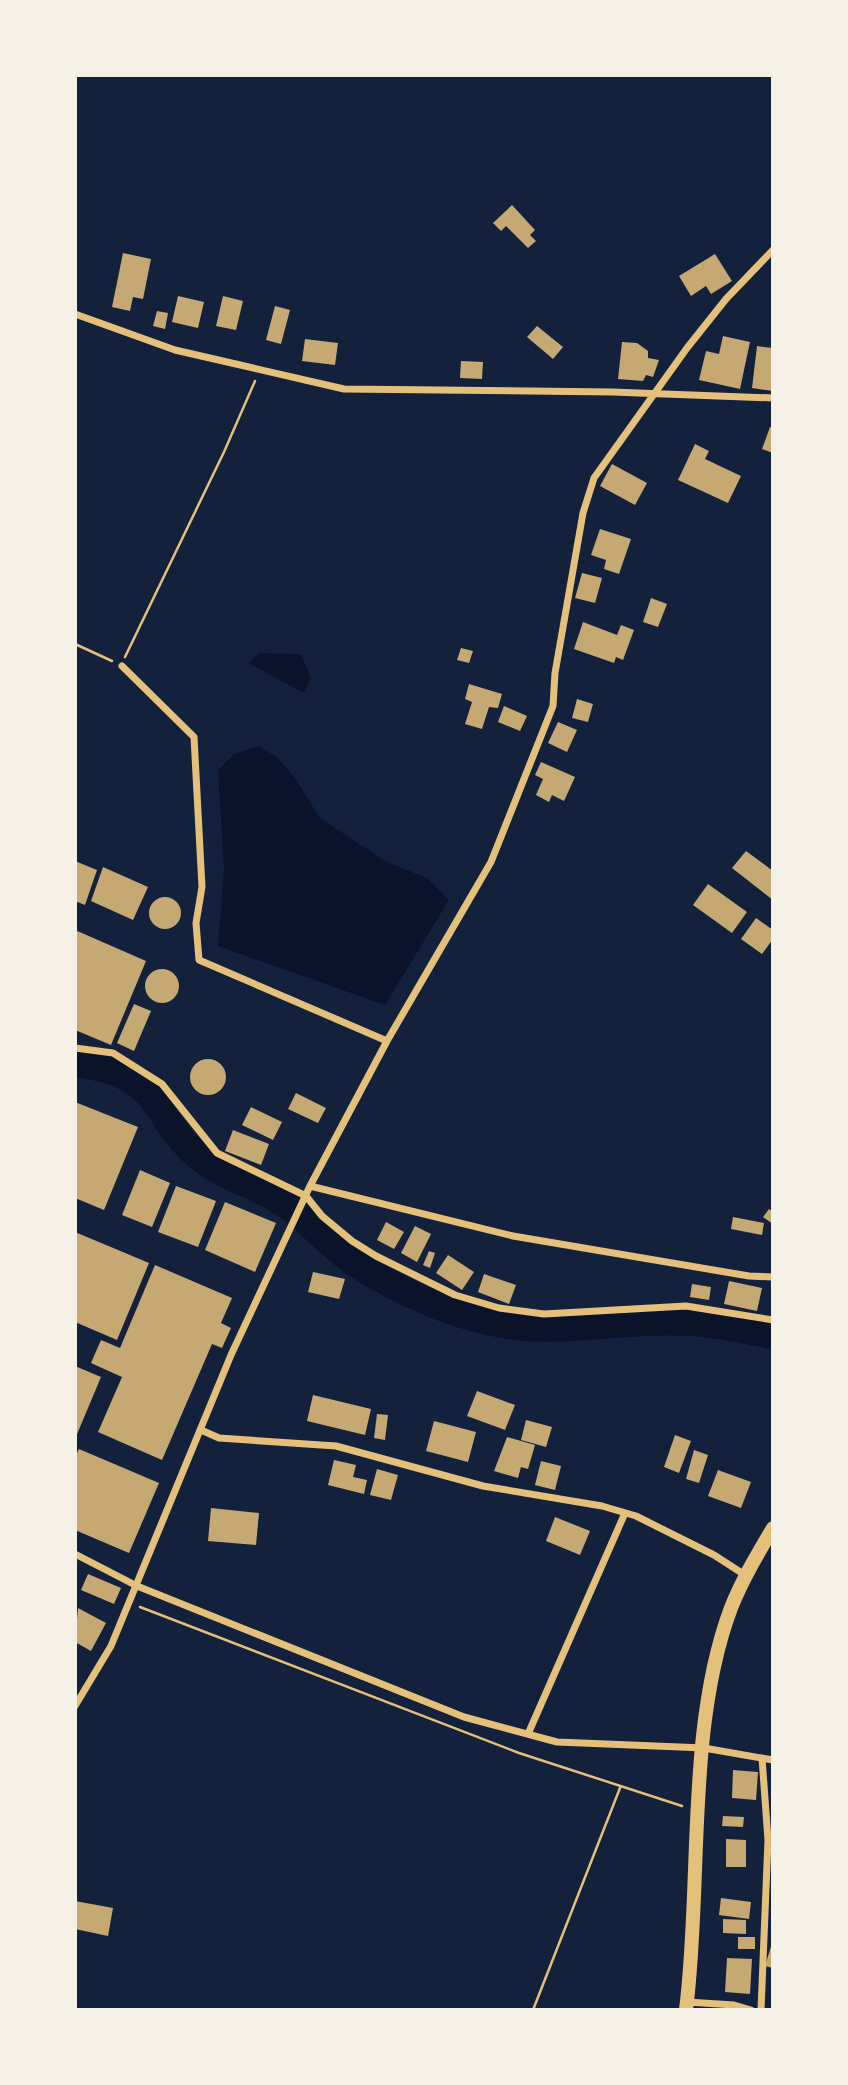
<svg xmlns="http://www.w3.org/2000/svg" width="848" height="2085" viewBox="0 0 848 2085" font-family="'Crimson Pro',serif">
<style>
.water{fill:#0b132b}
.lines{fill:none;stroke-linecap:round;stroke-linejoin:round}
.river{stroke:#0b132b;stroke-width:28}
.building{fill:#c6a872}
.path{stroke:#e5c07b;stroke-width:2.5}
.minor{stroke:#e5c07b;stroke-width:7}
.primary{stroke:#e5c07b;stroke-width:14}
</style>
<rect width="100%" height="100%" fill="#14213d"/>
<!-- water -->
<path class="water" d="M259,653L301,654L311,678L304,693L248,663Z
M259,746L278,758L295,778L320,818L387,862L427,878L449,900L385,1005L218,946L224,870L218,770L234,754Z"/>
<g class="lines">
<!-- river -->
<path class="river" d="M75,1063C171,1074 149,1124 209,1164C234,1181 264,1188 288,1206C314,1225 334,1250 361,1267C410,1297 468,1322 525,1327C580,1331 634,1318 689,1322C716,1323 746,1330 773,1335"/>
</g>
<!-- building -->
<path class="building" d="M512,205L535,230L530,235L536,241L528,248L506,226L501,231L493,223Z
M123,253L151,259L143,299L133,297L130,311L112,307Z
M715,254L732,281L711,294L706,286L691,296L679,276Z
M178,296L204,302L198,328L172,322Z
M223,296L243,301L236,330L216,326Z
M275,306L290,310L281,344L266,340Z
M157,311L168,313L165,329L153,326Z
M537,326L563,347L553,359L527,337Z
M723,336L750,342L740,389L699,380L706,351L719,354Z
M305,339L338,343L335,365L302,361Z
M622,342L637,343L648,351V358L659,360L653,377L646,375L643,381L618,379Z
M757,346L773,348V391L752,388Z
M461,361L483,362L482,379L460,378Z
M770,427L773,428V453L762,449Z
M695,444L709,451L705,459L741,476L728,503L678,480Z
M612,464L647,483L635,505L600,486Z
M600,529L631,539L619,574L604,569L606,560L591,555Z
M582,573L602,578L595,603L575,598Z
M651,598L667,604L658,627L643,622Z
M583,622L617,635L621,625L634,630L623,660L616,657L614,663L574,649Z
M461,648L473,651L469,663L457,660Z
M469,684L502,694L498,708L489,707L482,729L465,724L472,702L465,699Z
M577,699L593,704L588,722L572,718Z
M504,706L527,716L520,731L498,722Z
M558,722L577,730L567,752L548,743Z
M541,762L575,777L564,801L552,795L549,802L536,795L543,779L535,775Z
M746,851L773,871V900L732,868Z
M75,861L97,870L85,905L75,901Z
M103,867L148,887L133,920L91,901Z
M708,884L747,912L732,933L693,905Z
M149 913a16 16 0 1 1 32 0a16 16 0 1 1-32 0Z
M756,918L773,930V939L762,954L741,939Z
M75,930L146,961L111,1045L75,1030Z
M145 986a17 17 0 1 1 34 0a17 17 0 1 1-34 0Z
M134,1004L151,1011L134,1051L117,1043Z
M190 1077a18 18 0 1 1 36 0a18 18 0 1 1-36 0Z
M296,1093L326,1108L318,1123L288,1109Z
M75,1102L138,1127L104,1210L75,1198Z
M251,1107L282,1122L273,1140L242,1125Z
M233,1130L269,1144L261,1165L225,1151Z
M140,1170L170,1183L152,1227L122,1215Z
M176,1186L216,1201L198,1247L158,1232Z
M225,1202L276,1223L255,1272L205,1250Z
M769,1209L773,1212V1224L763,1217Z
M733,1217L764,1223L762,1235L731,1229Z
M386,1222L404,1232L394,1249L377,1240Z
M415,1226L431,1234L417,1262L401,1253Z
M75,1232L149,1263L117,1340L75,1322Z
M429,1251L435,1253L430,1268L423,1265Z
M448,1255L474,1272L462,1290L436,1273Z
M155,1265L232,1298L221,1323L231,1328L222,1348L212,1344L162,1460L98,1432L122,1377L91,1363L101,1340L120,1348Z
M313,1272L345,1279L339,1299L308,1292Z
M484,1274L516,1285L509,1304L478,1292Z
M729,1281L762,1288L757,1311L724,1304Z
M692,1284L711,1287L709,1300L690,1297Z
M75,1366L101,1377L75,1439Z
M477,1391L515,1405L505,1430L467,1416Z
M313,1395L371,1409L365,1435L307,1421Z
M377,1414L388,1415L385,1440L374,1438Z
M526,1420L552,1427L546,1447L521,1440Z
M434,1421L476,1432L468,1462L426,1451Z
M675,1435L691,1441L679,1473L664,1467Z
M507,1437L535,1445L528,1469L521,1467L518,1478L494,1471Z
M79,1449L159,1483L129,1553L75,1530V1457Z
M694,1450L708,1455L699,1483L686,1479Z
M334,1460L356,1465L353,1477L367,1480L364,1494L328,1485Z
M541,1461L561,1466L555,1490L535,1485Z
M377,1469L398,1475L391,1500L370,1495Z
M718,1470L751,1482L741,1508L708,1496Z
M211,1508L259,1513L256,1545L208,1541Z
M555,1517L590,1531L580,1555L546,1541Z
M88,1574L121,1588L114,1604L81,1590Z
M78,1608L106,1623L91,1651L75,1642Z
M733,1770L758,1772L756,1800L732,1798Z
M723,1816L744,1817L743,1827L722,1826Z
M726,1839L746,1840V1867H726Z
M721,1898L751,1902L749,1919L719,1915Z
M75,1901L113,1908L108,1936L75,1929Z
M723,1919L746,1920V1934L723,1933Z
M738,1937H755V1949H738Z
M773,1940V1968L765,1966Z
M727,1958L752,1959L750,1994L725,1992Z"/>
<g class="lines">
<!-- path -->
<path class="path" d="M75,644L112,661
M125,657L224,452L255,381
M140,1607L519,1753L682,1806
M533,2010L620,1788"/>
<!-- minor -->
<path class="minor" d="M75,314L175,350L344,389L612,392L773,398
M122,666L194,737L202,887L196,923L199,960L387,1041
M75,1048L113,1053L162,1084L217,1153L306,1196L322,1216L352,1241L376,1256L455,1295L499,1308L544,1314L686,1306L773,1320
M310,1186L513,1236L749,1276L773,1277
M201,1430L219,1438L336,1446L483,1486L602,1506L636,1516L714,1555L745,1575
M75,1554L137,1586L464,1717L557,1742L704,1748L773,1760
M75,1706L111,1646L231,1355L310,1186L387,1041L491,862L553,706L555,673L583,513L594,478L687,348L726,299L773,250
M528,1734L625,1513
M687,2002L734,2005L751,2010
M761,2010L768,1840L762,1758"/>
<!-- primary -->
<path class="primary" d="M686,2010C702,1884 686,1727 731,1608C742,1580 757,1555 773,1528"/>
</g>
<!-- border -->
<rect width="848" height="2085" fill="none" stroke="#f6f1e7" stroke-width="154"/>
</svg>
